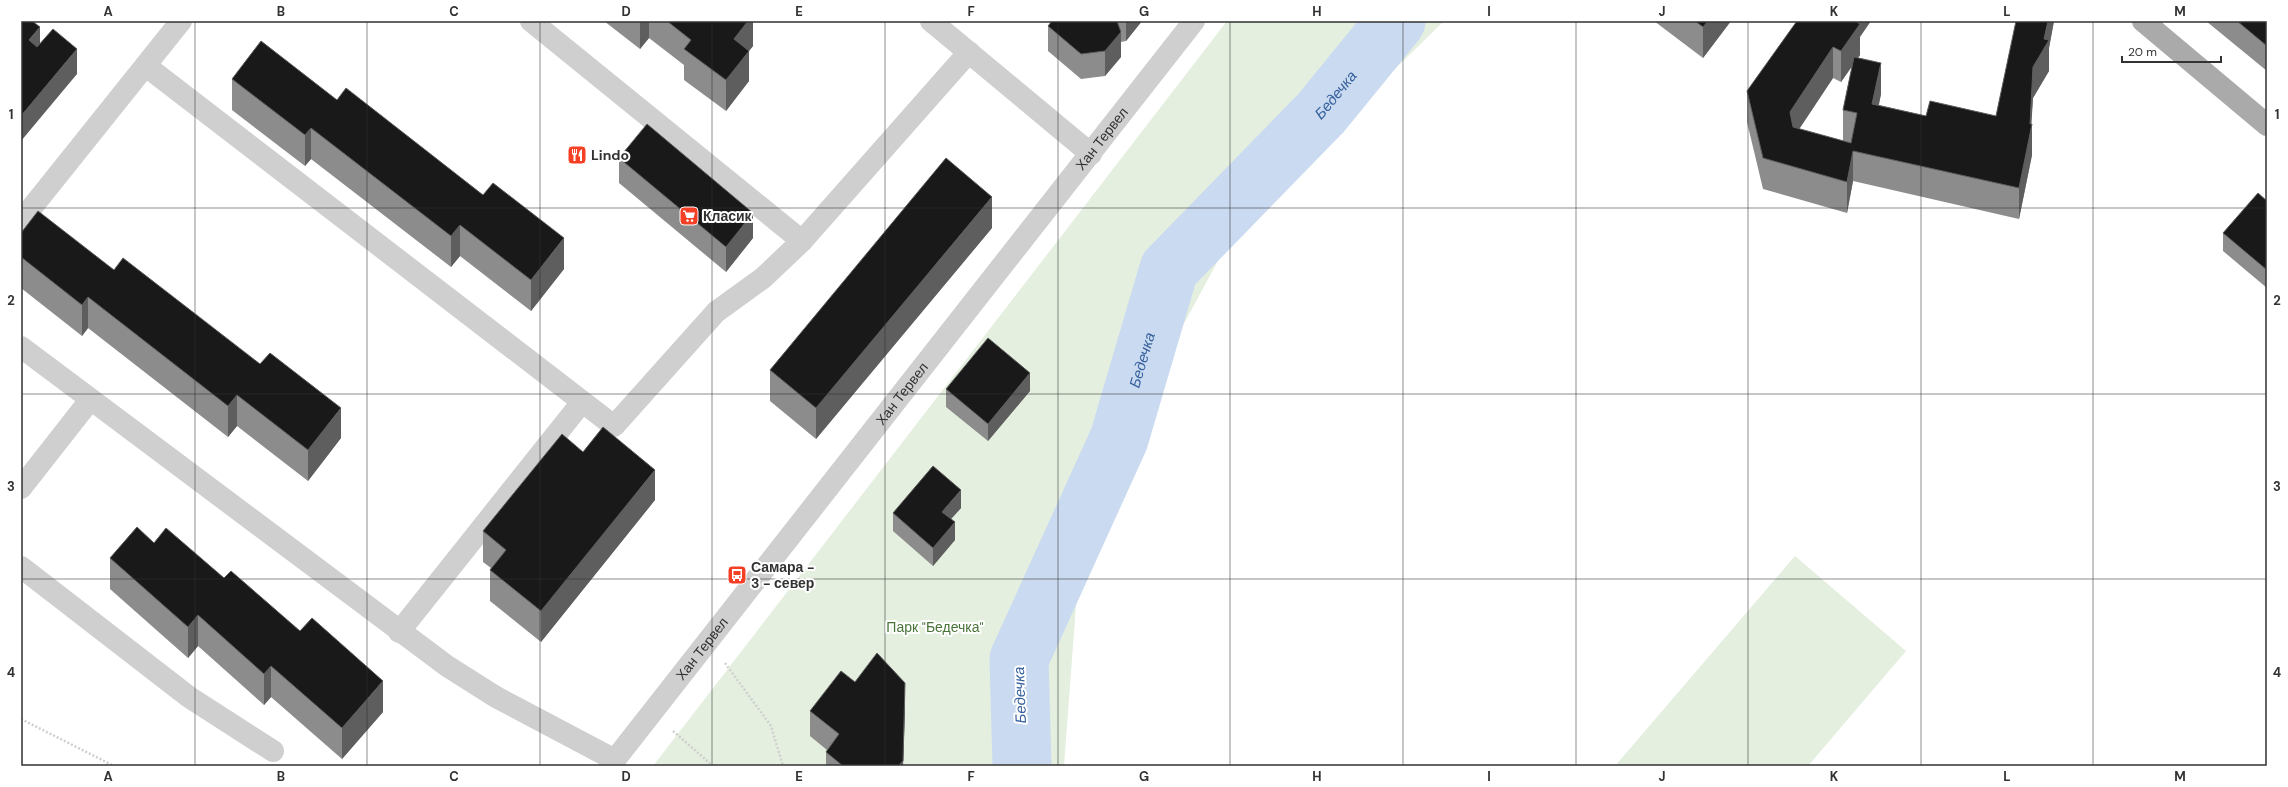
<svg xmlns="http://www.w3.org/2000/svg" width="2288" height="787" viewBox="0 0 2288 787" font-family="'DM Sans',sans-serif">
<style>
.green{fill:#e4efdf}
.lines{fill:none;stroke-linecap:round;stroke-linejoin:round}
.river{stroke:#cadaf0;stroke-width:59}
.path{stroke:#cfcfcf;stroke-width:2.5;stroke-dasharray:2 2;stroke-linecap:butt}
.minor{stroke:#cfcfcf;stroke-width:22}
.major{stroke:#aaa;stroke-width:22}
.wall{fill:#8c8c8c;fill-rule:evenodd}
.shaded-wall{fill:#5e5e5e}
.building{fill:#191919;stroke:#5e5e5e}
.grid{fill:none;stroke:#323232;stroke-width:1;stroke-opacity:0.55}
.labels{text-anchor:middle;dominant-baseline:central;stroke-width:4;stroke-linejoin:round;paint-order:stroke}
.street-label{font-size:14px;fill:#323232;stroke:#fff}
.poi-label{font-size:14px;font-weight:bold;fill:#323232;stroke:#fff;text-anchor:start}
.park-label{font-size:14px;fill:#497339;stroke:#fff}
.water-label{font-size:15px;font-style:italic;fill:#36619d;stroke:#fff}
.neatline{fill:none;stroke:#323232;stroke-width:1.5}
.grid-label{font-size:13px;text-anchor:middle;font-weight:bold;fill:#323232}
</style>
<rect width="100%" height="100%" fill="#fff"/>
<!-- green -->
<path class="green" d="M1227,21H1444L1349,114L1226,246L1173,344L1127,465L1078,579L1064,766H653Z
M1795,556L1906,651L1808,766H1615Z"/>
<g class="lines">
<!-- river -->
<path class="river" id="s1" d="M1022,766L1019,659L1119,439L1169,269L1321,113L1396,21"/>
<!-- path -->
<path class="path" d="M725,663L771,726L783,766
M21,719L114,766
M673,731L713,766"/>
<!-- minor -->
<g class="minor">
<path d="M531,21L802,241"/>
<path d="M931,21L1091,154"/>
<path d="M146,66L614,426L716,312L763,278L802,241L969,52"/>
<path d="M21,221L181,21"/>
<path d="M21,347L447,666L496,697L615,760"/>
<path d="M21,488L90,400"/>
<path d="M21,567L189,697L273,751"/>
<path d="M399,632L582,402"/>
<path id="s2" d="M610,766L1194,21"/>
</g>
<!-- major -->
<path class="major" d="M2143,21L2267,125"/>
</g>
<!-- wall -->
<path class="wall" d="M604,21H753V46L749,51V81L726,111L684,80V65L649,38L640,49Z
M1052,21H1142L1126,41L1121,42V57L1105,76L1081,79L1048,51V26Z
M1654,21H1731L1703,58Z
M1797,21L1860,37V55L1858,58L1881,94L1879,105L1926,116H1996L2016,21H2054L2049,48V71L2033,98L2031,124L2032,155L2019,219L1853,181L1847,213L1763,189L1747,122V91ZM1852,66L1843,110V141L1799,129L1833,78L1841,82Z
M2206,21H2267V71Z
M232,79L337,100L564,269L531,311L460,256L451,267L311,159L305,166L232,110Z
M619,158L753,238L726,272L619,183Z
M2267,201V288L2223,251V233Z
M992,228L816,439L770,401V370Z
M21,233L114,270L341,438L308,481L237,426L228,437L88,328L82,336L21,288Z
M946,389L1030,391L988,441L946,407Z
M583,452L655,500L541,642L490,601V570L491,568L483,562V531Z
M961,508L951,519L955,540L933,566L893,531V513Z
M154,543L383,712L342,759L271,697L264,705L198,646L188,658L110,589V558Z
M855,682L905,708L903,766H826V752L827,750L810,736V711Z"/>
<!-- shaded-wall -->
<path class="shaded-wall" d="M640,21H649V38L640,49Z
M748,21H753V46L749,51V81L726,111V80L734,39Z
M1126,21H1142L1126,41Z
M1708,21H1731L1703,58V27Z
M1851,21H1871L1860,37V55L1841,82V51Z
M2048,21H2054L2049,48V71L2033,98L2031,131L2032,124V155L2019,219V188L2030,124L2033,67L2044,39Z
M40,27V52L29,40Z
M1121,32V57L1105,76V51Z
M1833,47V78L1790,143V112Z
M77,49V74L21,141V116Z
M1881,63V94L1872,135V104Z
M311,128V159L305,166V135Z
M1853,151V181L1847,213V182Z
M992,197V228L816,439V408Z
M753,213V238L726,272V247Z
M460,225V256L451,267V236Z
M564,238V269L531,311V280Z
M88,297V328L82,336V305Z
M1030,373V391L988,441V424Z
M237,395V426L228,437V406Z
M341,408V438L308,481V450Z
M655,470V500L541,642V611Z
M961,490V508L942,529V512Z
M955,522V540L933,566V548Z
M198,615V646L188,658V627Z
M271,666V697L264,705V674Z
M383,681V712L342,759V728Z
M905,683V708L903,766H898Z"/>
<!-- building -->
<path class="building" d="M21,21H32L40,27L29,40L37,47L53,29L77,49L21,116Z
M667,21H748L734,39L749,51L726,80L684,49L691,40Z
M1052,21H1117L1121,32L1105,51L1081,54L1048,26Z
M1695,21H1708L1703,27Z
M1797,21H1855L1860,24L1841,51L1833,47L1790,112L1793,127L1851,143L1857,113L1843,110L1854,57L1881,63L1872,104L1926,116L1930,101L1996,116L2016,21H2048L2044,39L2049,40L2033,67L2030,124H2032L2019,188L1853,151L1847,182L1763,158L1747,91Z
M2237,21H2267V46Z
M261,41L337,100L346,88L483,195L493,183L564,238L531,280L460,225L451,236L311,128L305,135L232,79Z
M647,124L753,213L726,247L619,158Z
M946,158L992,197L816,408L770,370Z
M2258,193L2267,201V270L2223,233Z
M38,211L114,270L123,258L260,364L270,353L341,408L308,450L237,395L228,406L88,297L82,305L21,257V233Z
M988,338L1030,373L988,424L946,389Z
M603,427L655,470L541,611L490,570L506,550L483,531L562,434L583,452Z
M933,466L961,490L942,512L955,522L933,548L893,513Z
M137,527L154,543L166,528L224,578L231,571L300,631L312,618L383,681L342,728L271,666L264,674L198,615L188,627L110,558Z
M877,653L905,683L903,761L898,766H843L826,752L839,734L810,711L841,671L855,682Z"/>
<!-- grid -->
<path class="grid" d="M195,21V766M367,21V766M540,21V766M712,21V766M885,21V766M1058,21V766M1230,21V766M1403,21V766M1576,21V766M1748,21V766M1921,21V766M2093,21V766M21,208H2267M21,394H2267M21,579H2267"/>
<!-- icons -->
<defs>
<g id="restaurant-square" transform="scale(1)"><rect x="-9" y="-9" width="18" height="18" rx="4" fill="#f64026" stroke="#fff"/><path d="M-5-6h1v4h1v-4h1v4h1v-4h1v5L-1.5 .5V6h-2V.5L-5-1ZM5-6V6H3V1.5H1.5Q1.5-4 5-6Z" fill="#fff"/></g>
<g id="supermarket-square" transform="scale(1)"><rect x="-9" y="-9" width="18" height="18" rx="4" fill="#f64026" stroke="#fff"/><path d="M-6-5.5h2.5l.6 2H6L4.5 2H-2.5L-4.4-4H-6ZM-1.5 3.2a1.3 1.3 0 1 0 .1 0ZM3 3.2a1.3 1.3 0 1 0 .1 0Z" fill="#fff"/></g>
<g id="bus-square" transform="scale(1)"><rect x="-9" y="-9" width="18" height="18" rx="4" fill="#f64026" stroke="#fff"/><path d="M-5-6H5V4H4V6H2V4H-2V6H-4V4H-5ZM-3.5-4V0h7V-4ZM-3.5 1.2v1.5H-2V1.2ZM2 1.2v1.5H3.5V1.2Z" fill="#fff"/></g>
</defs>
<g fill-rule="evenodd">
<use href="#restaurant-square" x="577" y="155"/>
<use href="#supermarket-square" x="689" y="216"/>
<use href="#bus-square" x="737" y="575"/>
</g>
<g class="labels">
<!-- street labels -->
<g class="street-label">
<text stroke="none"><textPath href="#s2" startOffset="797">Хан Тервел</textPath></text>
<text stroke="none"><textPath href="#s2" startOffset="473">Хан Тервел</textPath></text>
<text stroke="none"><textPath href="#s2" startOffset="149">Хан Тервел</textPath></text>
</g>
<!-- poi labels -->
<g class="poi-label">
<text x="591" y="155">Lindo</text>
<text x="703" y="216">Класик</text>
<text x="751" y="567">Самара -<tspan x="751" dy="16">3 - север</tspan></text>
</g>
<!-- park labels -->
<g class="park-label">
<text x="935" y="627">Парк "Бедечка"</text>
</g>
<!-- water labels -->
<g class="water-label">
<text stroke="none"><textPath href="#s1" startOffset="767">Бедечка</textPath></text>
<text stroke="none"><textPath href="#s1" startOffset="431">Бедечка</textPath></text>
<text transform="translate(1020 695) rotate(-92)">Бедечка</text>
</g>
</g>
<!-- border -->
<rect width="2288" height="787" fill="none" stroke="#ffffff" stroke-width="44"/>
<!-- scale -->
<path d="M2122 56v6h99v-6" fill="none" stroke="#323232" stroke-width="2"/>
<text x="2128" y="56" font-size="12" fill="#323232" stroke="#ffffff" stroke-width="3" paint-order="stroke">20 m</text>
<rect x="22" y="22" width="2244" height="743" class="neatline"/>
<g class="grid-label">
<text x="108" y="16">A</text>
<text x="281" y="16">B</text>
<text x="454" y="16">C</text>
<text x="626" y="16">D</text>
<text x="799" y="16">E</text>
<text x="971" y="16">F</text>
<text x="1144" y="16">G</text>
<text x="1317" y="16">H</text>
<text x="1489" y="16">I</text>
<text x="1662" y="16">J</text>
<text x="1834" y="16">K</text>
<text x="2007" y="16">L</text>
<text x="2180" y="16">M</text>
<text x="11" y="119">1</text>
<text x="2277" y="119">1</text>
<text x="11" y="305">2</text>
<text x="2277" y="305">2</text>
<text x="11" y="491">3</text>
<text x="2277" y="491">3</text>
<text x="11" y="677">4</text>
<text x="2277" y="677">4</text>
<text x="108" y="781">A</text>
<text x="281" y="781">B</text>
<text x="454" y="781">C</text>
<text x="626" y="781">D</text>
<text x="799" y="781">E</text>
<text x="971" y="781">F</text>
<text x="1144" y="781">G</text>
<text x="1317" y="781">H</text>
<text x="1489" y="781">I</text>
<text x="1662" y="781">J</text>
<text x="1834" y="781">K</text>
<text x="2007" y="781">L</text>
<text x="2180" y="781">M</text>
</g>
</svg>
